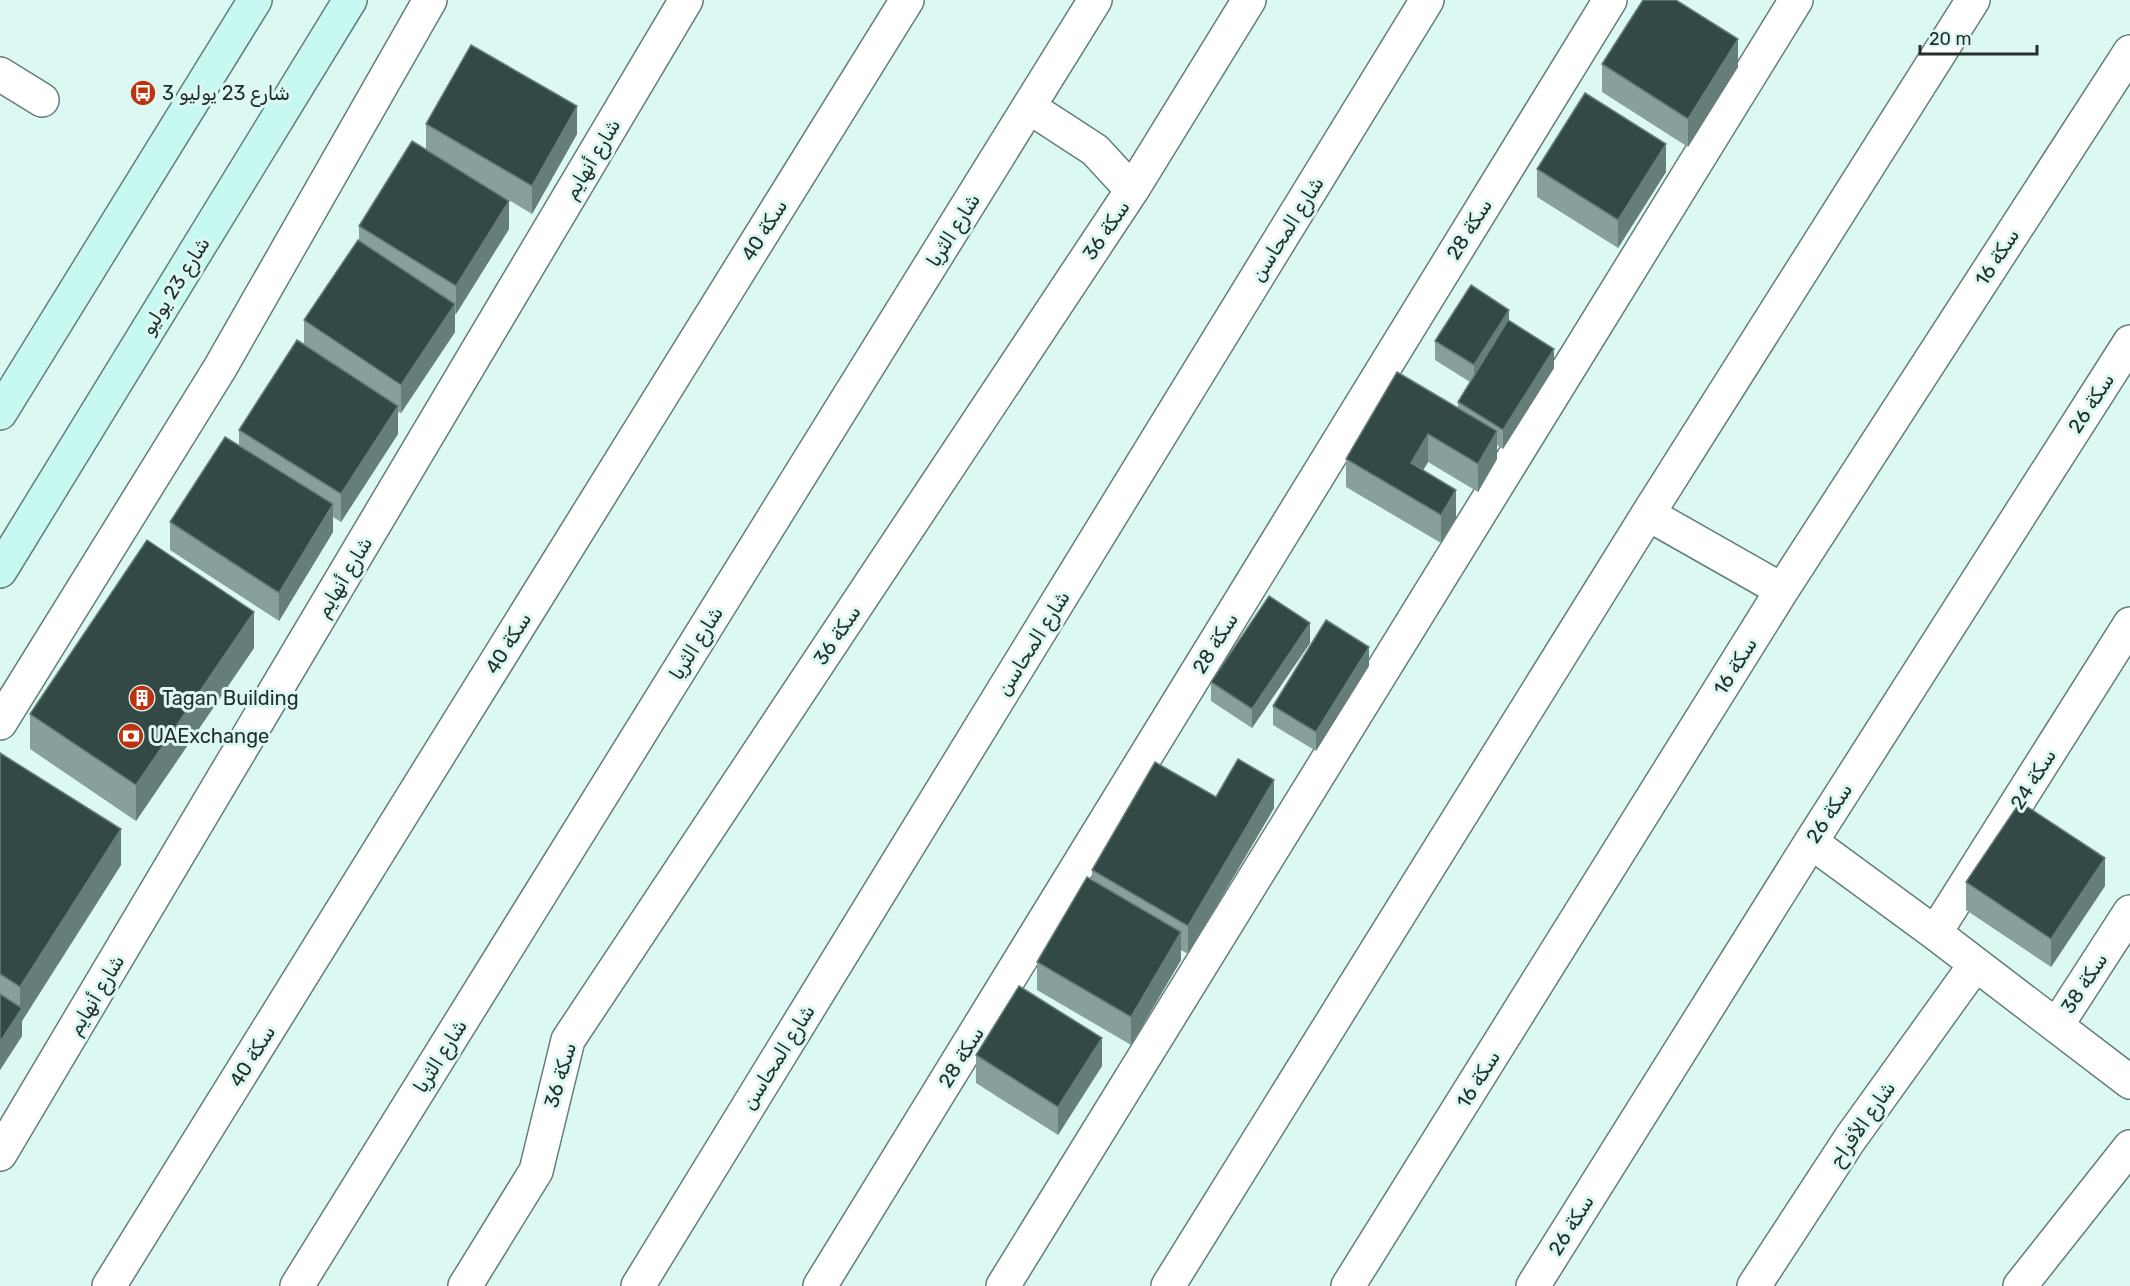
<svg xmlns="http://www.w3.org/2000/svg" width="2130" height="1286" viewBox="0 0 2130 1286" font-family="Rubik,Cairo,sans-serif">
<style>
.lines{fill:none;stroke-linecap:round;stroke-linejoin:round}
.street-casing{stroke:#657d79;stroke-width:36}
.secondary-casing{stroke:#657d79;stroke-width:36}
.street{stroke:#fff;stroke-width:33}
.secondary{stroke:#c8f8f2;stroke-width:33}
.wall{fill:#87a09c}
.shaded-wall{fill:#657e7a}
.building{fill:#324946;stroke:#657e7a;stroke-width:1.5}
.labels{text-anchor:middle;dominant-baseline:central;stroke-width:6;stroke-linejoin:round;paint-order:stroke}
.poi-label{font-size:20px;fill:#242e2d;stroke:#dcf8f3;text-anchor:start}
.street-label{font-size:20px;fill:#242e2d;stroke:#dcf8f3}
</style>
<rect width="100%" height="100%" fill="#dcf8f3"/>
<g class="lines">
<!-- street casing -->
<g class="street-casing">
<path id="street" d="M0,74L42,100
M1029,107L1095,150L1132,190
M1648,514L1782,590
M0,723L220,368L430,0
M1811,842L1935,933L2130,1082
M1935,933L2130,624
M2057,1025L2130,912
M0,1154L686,0
M109,1286L907,0
M297,1286L1095,0
M465,1286L536,1171L568,1040L1132,190L1249,0
M638,1286L1427,0
M820,1286L1610,0
M1003,1286L1796,0
M1168,1286L1648,514L1973,0
M1348,1286L1782,590L2130,52
M1533,1286L1811,842L2130,342
M1754,1286L1850,1139L1975,965
M2020,1286L2130,1147"/>
</g>
<!-- secondary casing -->
<g class="secondary-casing">
<path id="secondary" d="M0,413L255,0
M0,571L350,0"/>
</g>
<!-- street -->
<use href="#street" class="street"/>
<!-- secondary -->
<use href="#secondary" class="secondary"/>
</g>
<!-- wall -->
<path class="wall" d="M1602,64L1738,67L1688,147L1602,92Z
M426,124L577,134L532,214L502,196L509,229L456,314H455V332L401,413L398,412V434L341,522L333,517V532L279,621L170,550V522L239,446V430L304,345V320L359,240V226L426,149Z
M1537,169L1666,172L1618,248L1537,197Z
M1509,321L1554,368L1503,449L1497,445V459L1478,492L1428,462L1423,470L1456,518L1441,543L1346,487V459L1458,408V402L1470,382L1435,360V341Z
M1310,643L1252,728L1211,701V682Z
M254,648L136,821L30,749V714Z
M1369,666L1316,751L1273,725V706Z
M0,753L121,865L22,1021V1036L0,1070Z
M1216,797L1274,808L1188,954L1181,950V960L1131,1045L1037,990V962L1092,879V870Z
M1966,882L2105,886L2051,967L1966,910Z
M976,1055L1102,1066L1058,1135L976,1083Z"/>
<!-- shaded-wall -->
<path class="shaded-wall" d="M1738,39V67L1688,147V119Z
M577,106V134L532,214V186Z
M1666,144V172L1618,248V220Z
M509,201V229L456,314V286Z
M455,304V332L401,413V385Z
M1509,310V329L1474,385V365Z
M1554,349V368L1503,449V430Z
M398,406V434L341,522V494Z
M1497,431V459L1478,492V464Z
M1428,434V462L1411,491V463Z
M1456,490V518L1441,543V515Z
M333,504V532L279,621V593Z
M254,612V648L136,821V785Z
M1310,623V643L1252,728V709Z
M1369,647V666L1316,751V732Z
M1274,780V808L1188,954V926Z
M121,829V865L22,1021V1036L0,1070V1042L20,1011V987Z
M2105,858V886L2051,967V939Z
M1181,932V960L1131,1045V1017Z
M1102,1038V1066L1058,1135V1107Z"/>
<!-- building -->
<path class="building" d="M1643,0H1676L1738,39L1688,119L1602,64Z
M471,45L577,106L532,186L426,124Z
M1585,93L1666,144L1618,220L1537,169Z
M412,141L509,201L456,286L359,226Z
M358,240L455,304L401,385L304,320Z
M1471,285L1509,310L1474,365L1435,341Z
M1508,320L1554,349L1503,430L1458,402Z
M297,340L398,406L341,494L239,430Z
M1397,372L1497,431L1478,464L1428,434L1411,463L1456,490L1441,515L1346,459Z
M225,437L333,504L279,593L170,522Z
M147,540L254,612L136,785L30,714Z
M1269,596L1310,623L1252,709L1211,682Z
M1326,620L1369,647L1316,732L1273,706Z
M0,753L121,829L20,987L0,974Z
M1238,759L1274,780L1188,926L1092,870L1155,762L1216,797Z
M2020,802L2105,858L2051,939L1966,882Z
M1087,877L1181,932L1131,1017L1037,962Z
M1019,986L1102,1038L1058,1107L976,1055Z
M0,994L22,1008L0,1042Z"/>
<!-- icons -->
<defs>
<g id="bus-disc" transform="scale(1.35)"><circle r="9.5" fill="#bd3310" stroke="#dcf8f3"/><path d="M-5-6H5V4H4V6H2V4H-2V6H-4V4H-5ZM-3.5-4V0h7V-4ZM-3.5 1.2v1.5H-2V1.2ZM2 1.2v1.5H3.5V1.2Z" fill="#fff"/></g>
<g id="building-disc" transform="scale(1.35)"><circle r="9.5" fill="#bd3310" stroke="#dcf8f3"/><path d="M-4-6H4V6H1V3H-1V6H-4ZM-2.5-4.3h1.7v1.8h-1.7ZM.8-4.3h1.7v1.8H.8ZM-2.5-1h1.7V.8h-1.7ZM.8-1h1.7V.8H.8Z" fill="#fff"/></g>
<g id="bank-disc" transform="scale(1.35)"><circle r="9.5" fill="#bd3310" stroke="#dcf8f3"/><path d="M-6-4H6V4H-6ZM0-2.3a2.3 2.3 0 1 0 0 4.6a2.3 2.3 0 1 0 0-4.6Z" fill="#fff"/></g>
</defs>
<g fill-rule="evenodd">
<use href="#bus-disc" x="143" y="93"/>
<use href="#building-disc" x="142" y="698"/>
<use href="#bank-disc" x="131" y="736"/>
</g>
<g class="labels">
<!-- poi labels -->
<g class="poi-label">
<text x="162" y="93">شارع 23 يوليو 3</text>
<text x="162" y="698">Tagan Building</text>
<text x="150" y="736">UAExchange</text>
</g>
<!-- street labels -->
<g class="street-label">
<text transform="translate(592 159) rotate(-59)">شارع أنهايم</text>
<text transform="translate(1287 229) rotate(-58)">شارع المحاسن</text>
<text transform="translate(1469 229) rotate(-58)">سكة 28</text>
<text transform="translate(764 230) rotate(-58)">سكة 40</text>
<text transform="translate(953 230) rotate(-58)">شارع الثريا</text>
<text transform="translate(1106 230) rotate(-56)">سكة 36</text>
<text transform="translate(1997 257) rotate(-57)">سكة 16</text>
<text transform="translate(175 286) rotate(-58)">شارع 23 يوليو</text>
<text transform="translate(2091 403) rotate(-57)">سكة 26</text>
<text transform="translate(344 577) rotate(-59)">شارع أنهايم</text>
<text transform="translate(837 635) rotate(-56)">سكة 36</text>
<text transform="translate(508 643) rotate(-58)">سكة 40</text>
<text transform="translate(696 643) rotate(-58)">شارع الثريا</text>
<text transform="translate(1033 643) rotate(-58)">شارع المحاسن</text>
<text transform="translate(1215 643) rotate(-58)">سكة 28</text>
<text transform="translate(1735 666) rotate(-58)">سكة 16</text>
<text transform="translate(2033 779) rotate(-58)">سكة 24</text>
<text transform="translate(1829 813) rotate(-57)">سكة 26</text>
<text transform="translate(2084 983) rotate(-57)">سكة 38</text>
<text transform="translate(96 995) rotate(-59)">شارع أنهايم</text>
<text transform="translate(252 1056) rotate(-58)">سكة 40</text>
<text transform="translate(440 1056) rotate(-58)">شارع الثريا</text>
<text transform="translate(778 1057) rotate(-58)">شارع المحاسن</text>
<text transform="translate(961 1057) rotate(-58)">سكة 28</text>
<text transform="translate(560 1075) rotate(-73)">سكة 36</text>
<text transform="translate(1478 1079) rotate(-58)">سكة 16</text>
<text transform="translate(1862 1124) rotate(-55)">شارع الأفراح</text>
<text transform="translate(1571 1225) rotate(-58)">سكة 26</text>
</g>
</g>
<!-- scale -->
<path d="M1920 45v9h117v-9" fill="none" stroke="#242e2d" stroke-width="3"/>
<text x="1929" y="45" font-size="18" fill="#242e2d" stroke="#dcf8f3" stroke-width="4.5" paint-order="stroke">20 m</text>
</svg>
